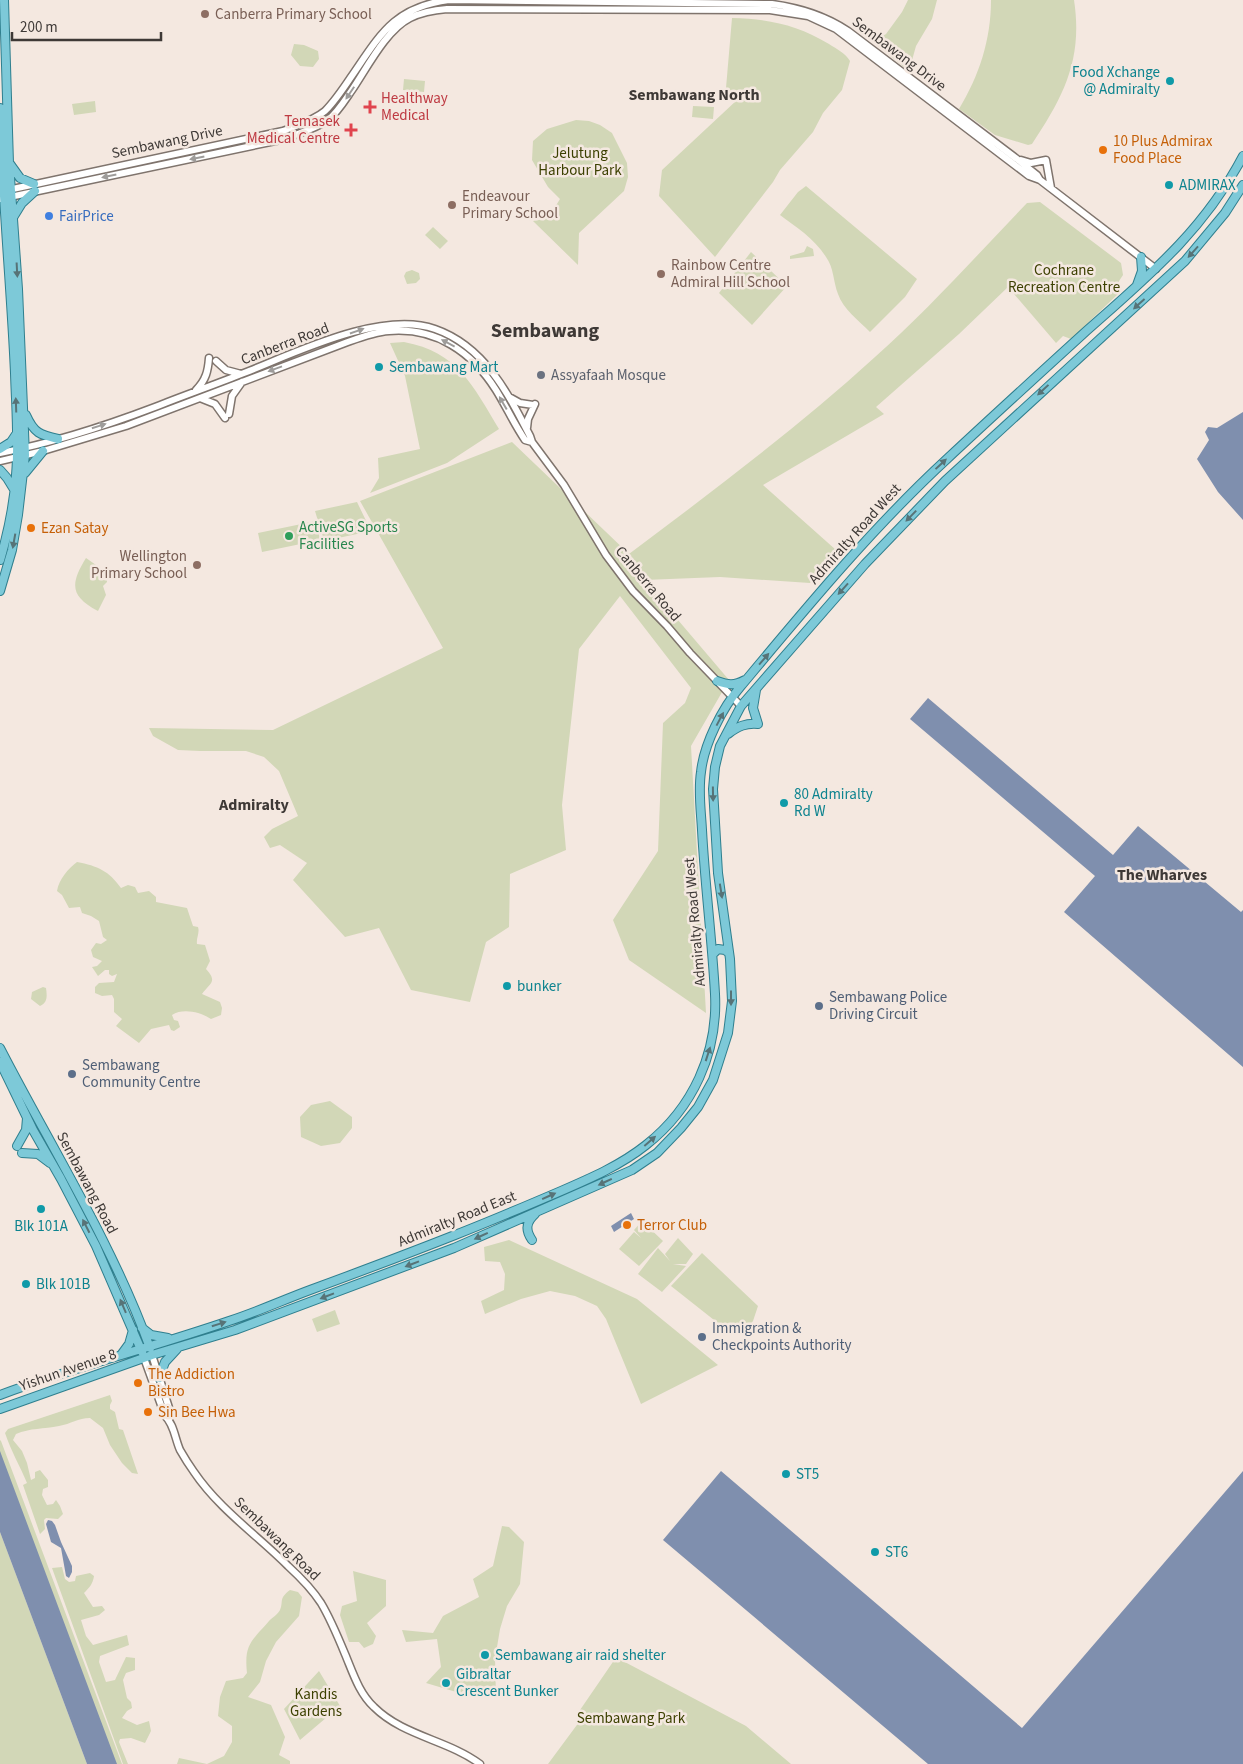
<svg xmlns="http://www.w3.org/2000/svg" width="1243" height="1764" viewBox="0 0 1243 1764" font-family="'Source Sans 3',sans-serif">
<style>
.green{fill:#d2d7b7}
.water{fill:#7f8fae}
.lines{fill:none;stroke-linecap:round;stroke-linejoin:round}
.secondary-casing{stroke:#7f746d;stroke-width:9}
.primary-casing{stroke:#2f7f8e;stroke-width:10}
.secondary{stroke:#fff;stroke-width:6}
.primary{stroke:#7dc9d8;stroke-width:8}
.oneway{fill:#9e9c9a}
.oneway2{fill:#577377}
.education-dot{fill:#8d6e63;stroke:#f4e8e0;stroke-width:2}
.culture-dot{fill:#0f9aa8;stroke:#f4e8e0;stroke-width:2}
.health-dot{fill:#e0444e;stroke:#f4e8e0;stroke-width:2}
.food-dot{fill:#e8710a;stroke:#f4e8e0;stroke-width:2}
.shop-dot{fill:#3f7fe0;stroke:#f4e8e0;stroke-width:2}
.worship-dot{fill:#6b7280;stroke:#f4e8e0;stroke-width:2}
.leisure-dot{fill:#2e9e5b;stroke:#f4e8e0;stroke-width:2}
.service-dot{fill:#5c6f8a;stroke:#f4e8e0;stroke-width:2}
.labels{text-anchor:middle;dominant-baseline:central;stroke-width:5;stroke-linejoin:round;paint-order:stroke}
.education-label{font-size:15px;fill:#785e54;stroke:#f4e8e0;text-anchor:start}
.street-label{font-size:15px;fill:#3e3936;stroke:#f4e8e0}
.culture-label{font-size:15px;fill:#0d838f;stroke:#f4e8e0;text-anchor:start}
.health-label{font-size:15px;fill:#be3a42;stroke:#f4e8e0;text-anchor:start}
.food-label{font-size:15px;fill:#c56008;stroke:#f4e8e0;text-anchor:start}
.park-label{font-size:15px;fill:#3c4000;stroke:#f4e8e0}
.shop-label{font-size:15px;fill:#366cbe;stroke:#f4e8e0;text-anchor:start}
.worship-label{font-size:15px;fill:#5b616d;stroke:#f4e8e0;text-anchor:start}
.leisure-label{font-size:15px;fill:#27864d;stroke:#f4e8e0;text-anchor:start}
.service-label{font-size:15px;fill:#4e5e75;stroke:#f4e8e0;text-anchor:start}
.neighbourhood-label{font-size:16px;font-weight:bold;fill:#3e3936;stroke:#f4e8e0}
.district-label{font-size:20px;font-weight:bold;fill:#3e3936;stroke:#f4e8e0}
</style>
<rect width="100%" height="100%" fill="#f4e8e0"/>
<!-- green -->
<path class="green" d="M908,0H937L932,19L916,46L909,71L862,33L863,32L883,36L886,34L902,12Z
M991,0H1074C1083,59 1064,96 1032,144L1028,145L995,135L959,109C979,76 991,40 991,0Z
M732,18C770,19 797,25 829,44C837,49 846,54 850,61L842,90L823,113L813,132L780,170L773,182L715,257L659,196L662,170L737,100L726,88Z
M294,44L304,45L318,51L319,59L313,67L300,66L291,55Z
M404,79L425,81L424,92L403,90Z
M95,101L96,112L74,115L72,104Z
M693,106L714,107L713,119L692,117Z
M576,120L589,121L600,125L612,133L627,163L628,177L624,191L579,233L578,265L533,221L549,217L560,199L548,187L532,160L533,141L547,129Z
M806,186L917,279L905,297L870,332C859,321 843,309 838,294C833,281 834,268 826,257C815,239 796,227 780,215L798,192Z
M1040,202L1121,263L1123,275L1119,281L1118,294L1071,339L1063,336L1056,343L1008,287L959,334L876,407L884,414L763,485L836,550L810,583L720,577L644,580L729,680L691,746L706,1013L629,960L613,920L658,851L663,723L685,703L691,688L620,596L579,649L562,805L566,850L510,874L509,927L486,942L470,1002L411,990L379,928L345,937L293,880L307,863L280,845L270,848L264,837L272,829L298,816L279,771L264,757L246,751H200L178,750L153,736L149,728L273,730L443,648L360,501L512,442L629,554C713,491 797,428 875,357C929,309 977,255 1027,203Z
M433,227L448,241L440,249L425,235Z
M807,246L813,249L814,256L790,259V256L804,252Z
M751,252L787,286L752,325L719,293Z
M412,270L419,273L420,279L416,283L407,284L404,276L406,272Z
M404,342C458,352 473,386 499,429L447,463L370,493L379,478L378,458L420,449L405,376L390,343Z
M357,502L371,531L324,541L315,511Z
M316,521L320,540L262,552L258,533Z
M86,558L106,572L107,582L103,586L106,595L98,611C70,596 70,584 86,558Z
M77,862C98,866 109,871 121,888L128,885L135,887L138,893L149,891L156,897V902L187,908L193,926L198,927C200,933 196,938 197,944L205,945L210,961L206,969C218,982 210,983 202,994L220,1002L222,1008L221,1015L211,1019C200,1012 183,1008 172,1015L174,1020L178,1021L180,1027L174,1031L171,1030L169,1025L151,1029L139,1043L116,1026L122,1019L114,1012V999L112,995L102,996L95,993V987L99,983L114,982L117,974L112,976L109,974V970H105L98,976L92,967L97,966L102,961L93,957L91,950L96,943L101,944L107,940L103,937L99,921L91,916L82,913L80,907L69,908L62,895L57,891C59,879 68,869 77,862Z
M43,987L46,988C47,995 48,1003 40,1006L31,999L32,992Z
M330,1101L352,1117V1128L340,1143L321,1146L301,1137L300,1117L311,1105Z
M642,1221L663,1241L639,1266L619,1249L634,1232L641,1238L634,1230Z
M678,1238L693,1254L686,1264H673L686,1266L662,1292L638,1274L658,1248L670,1261L665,1254Z
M509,1240L637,1299L718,1365L641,1404L606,1319L597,1306L575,1296L550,1291L521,1299L485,1314L481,1301L504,1290L505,1274L500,1262L485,1261L484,1247Z
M702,1253L758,1306L753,1321L745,1332L733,1335L671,1286Z
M335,1310L340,1324L317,1332L312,1319Z
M110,1395L112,1401L110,1405V1409L115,1412L119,1429L123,1430L138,1474L132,1473L122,1463L110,1445L103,1428L90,1418C78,1418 71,1424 59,1426C44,1429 30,1428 16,1434L13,1440L22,1451L27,1463L31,1480L35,1478V1472L40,1470L48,1480V1487L43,1489L42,1495L47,1505L53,1504L56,1500L60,1506L63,1514L58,1519L46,1518L44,1520L45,1529L40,1534L23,1485L27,1483C20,1466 11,1451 5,1433L8,1429Z
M0,1440L1,1441L122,1764H104L0,1479Z
M502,1526L509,1527L524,1542L520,1584L507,1606L500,1629L495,1659L496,1696L463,1694L426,1683L441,1667L437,1639L406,1642L402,1630L433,1633L443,1616L479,1597L473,1579L493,1566Z
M0,1532L87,1764H0Z
M62,1567L65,1579L69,1582L75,1581L76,1576L90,1573L94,1576C93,1584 89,1588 84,1593L93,1607L102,1606L105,1610L99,1615L81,1620L86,1636L93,1645L127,1635L129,1645L100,1656L99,1662L106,1682L115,1680L126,1657L135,1658V1670L126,1673L123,1680L127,1698L131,1702L132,1708L127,1711L122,1718L137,1725L149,1721L151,1731L145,1743L131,1738L120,1739L119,1742L128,1764H123L52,1568Z
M353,1571L386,1580V1606L367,1623L376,1636L373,1644L364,1648L359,1642H349L340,1615L342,1606L357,1601Z
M290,1590L298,1592L302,1597L299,1616L276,1642L266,1661L260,1682L248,1697L271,1705L285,1737L279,1755L290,1761V1764H177L179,1758L207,1764L224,1756L232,1742V1726L218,1716L220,1697L226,1681L243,1678L247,1673C244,1644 251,1642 269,1621C272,1618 278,1614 280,1610C284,1601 278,1599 290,1590Z
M617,1656L621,1660L746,1726L791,1764H548L585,1714L580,1710Z
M319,1671L340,1706L300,1740L284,1709Z"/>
<!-- water -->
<path class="water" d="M1243,412V520L1218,492L1197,459L1209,440L1205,432L1208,427L1217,428Z
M928,698L1113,855L1138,826L1241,912L1243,910V1067L1064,912L1095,876L910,719Z
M631,1213L634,1219L614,1232L611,1226Z
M0,1451L117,1764H87L0,1532Z
M721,1471L1022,1728L1243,1471V1764H928L663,1540Z
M48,1520L52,1521L55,1525L61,1542L72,1566V1572L69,1578L66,1576L61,1548L51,1542L46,1524Z"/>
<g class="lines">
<!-- secondary casing -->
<g class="secondary-casing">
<path id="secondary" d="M1021,160L1031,163L1046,160L1051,188
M8,190L283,131C297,125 313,121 325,111C335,101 343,89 351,77C380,35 394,7 449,0L772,4C800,8 824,15 848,31L1017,159L1037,175L1040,180L1156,269
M0,199L285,139C299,133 315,129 328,120C338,112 345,100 352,90C367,68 386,30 410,18C422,12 434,10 447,9L770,10L808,16L836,29L1029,176L1040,180
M216,361L226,370L241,374
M196,390C206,380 208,371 209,358
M200,398L215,404L225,418
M511,398L520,403L533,405
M229,414L232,396L242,382
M527,428L528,419L535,404
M0,453C53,443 105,426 155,407C185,395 214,385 244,373C295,353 381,310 435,329C484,346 508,393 530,436L532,442L564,485L606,555L633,591L667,626L690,653L741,706
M0,461L43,451L126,426L345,343C359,338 374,332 389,331C436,327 472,352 496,390C506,406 514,424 525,440L532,442
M152,1355L170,1411L169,1420
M144,1358L165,1416C174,1424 175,1439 180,1450C184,1457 189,1465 194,1472C219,1509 257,1535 288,1566C300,1577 312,1589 321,1603C330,1618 338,1637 345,1654C353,1673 359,1693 374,1707C403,1736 448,1740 480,1764"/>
</g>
<!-- primary casing -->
<g class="primary-casing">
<path id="primary" d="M0,108C2,196 11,284 15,373C16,407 19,441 16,475C14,504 8,533 0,560
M10,164L20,178L34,184
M14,216L22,203L35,191
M1137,285L1142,271L1141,257
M26,415C34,433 40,435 58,439
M0,449L11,442L17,433
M0,470L7,478L15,491
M25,473L43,451
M0,591L12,550L18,515L25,455L18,289L9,163L4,0
M717,681C728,685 734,686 745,680
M728,734C738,726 746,723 758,724L753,708L756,690
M713,954L718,949L725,950L729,953
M0,1048C51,1147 112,1243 150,1348
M0,1062L33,1130L61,1179L96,1246L142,1352
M17,1146L26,1130L27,1118
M22,1153L38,1154L50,1163
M532,1240C525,1230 526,1222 535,1214
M142,1328L151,1335L168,1338
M121,1355L129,1344L133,1330
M159,1378L165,1362L177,1349
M0,1395C75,1367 153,1347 229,1321C257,1312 283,1300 310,1290C359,1272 407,1254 455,1235C491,1221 526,1206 561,1191C591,1178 621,1165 646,1145C693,1108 718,1053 715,994C712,939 705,885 702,830C701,811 698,791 701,772C704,744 722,708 741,686C807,607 873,527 948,458C993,416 1038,375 1083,334C1146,278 1203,232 1243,156
M0,1409L152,1355L235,1330L454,1248L632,1170L657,1153L681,1128L698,1107L713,1080L728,1033L732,1001L730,959L718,873L713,789L715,767L720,746L741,706L865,564L945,481L1185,261L1225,213L1243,185"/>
</g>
<!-- secondary -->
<use href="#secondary" class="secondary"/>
<!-- primary -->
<use href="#primary" class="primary"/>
</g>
<!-- one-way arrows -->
<defs><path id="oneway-solid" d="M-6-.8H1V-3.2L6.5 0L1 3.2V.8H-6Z" transform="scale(1.25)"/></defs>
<g class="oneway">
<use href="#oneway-solid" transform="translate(350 93) rotate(124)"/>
<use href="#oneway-solid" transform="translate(197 158) rotate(169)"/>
<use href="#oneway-solid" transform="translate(109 176) rotate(168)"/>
<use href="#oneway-solid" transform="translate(357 331) rotate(-19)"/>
<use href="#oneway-solid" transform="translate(448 343) rotate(-152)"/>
<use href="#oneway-solid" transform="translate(275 369) rotate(160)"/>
<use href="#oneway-solid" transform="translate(503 403) rotate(-120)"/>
<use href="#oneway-solid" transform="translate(99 426) rotate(-18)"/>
</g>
<g class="oneway2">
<use href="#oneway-solid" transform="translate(1193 252) rotate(132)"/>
<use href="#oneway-solid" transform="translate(17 270) rotate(87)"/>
<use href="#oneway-solid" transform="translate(1139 304) rotate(138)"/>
<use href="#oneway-solid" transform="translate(1043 390) rotate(137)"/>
<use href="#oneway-solid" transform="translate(16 405) rotate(-92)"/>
<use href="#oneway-solid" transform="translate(941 464) rotate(-43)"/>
<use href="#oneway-solid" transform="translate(911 516) rotate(134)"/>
<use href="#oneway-solid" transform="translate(14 541) rotate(100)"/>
<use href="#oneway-solid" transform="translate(843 589) rotate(132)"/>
<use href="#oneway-solid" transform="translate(764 659) rotate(-49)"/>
<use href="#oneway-solid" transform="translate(720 719) rotate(-62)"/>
<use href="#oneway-solid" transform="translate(713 794) rotate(89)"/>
<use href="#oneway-solid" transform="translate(721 891) rotate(81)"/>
<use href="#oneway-solid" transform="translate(731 998) rotate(90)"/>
<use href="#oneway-solid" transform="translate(708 1054) rotate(-72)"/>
<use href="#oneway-solid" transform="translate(650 1141) rotate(-41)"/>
<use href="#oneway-solid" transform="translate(605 1182) rotate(155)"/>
<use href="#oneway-solid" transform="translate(549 1196) rotate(-24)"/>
<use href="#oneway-solid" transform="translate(86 1226) rotate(-117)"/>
<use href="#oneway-solid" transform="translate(481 1236) rotate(155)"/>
<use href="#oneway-solid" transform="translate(412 1264) rotate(159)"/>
<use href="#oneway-solid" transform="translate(327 1296) rotate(159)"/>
<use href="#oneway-solid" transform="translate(123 1306) rotate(-113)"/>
<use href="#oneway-solid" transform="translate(219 1324) rotate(-17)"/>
</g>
<!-- markers -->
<g class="education-dot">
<circle cx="205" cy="14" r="5"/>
<circle cx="452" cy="205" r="5"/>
<circle cx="661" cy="274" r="5"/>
<circle cx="197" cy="565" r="5"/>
</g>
<g class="culture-dot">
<circle cx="1170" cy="81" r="5"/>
<circle cx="1169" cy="185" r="5"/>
<circle cx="379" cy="367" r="5"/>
<circle cx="784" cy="803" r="5"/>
<circle cx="507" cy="986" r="5"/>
<circle cx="41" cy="1209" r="5"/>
<circle cx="26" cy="1284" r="5"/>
<circle cx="786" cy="1474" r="5"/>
<circle cx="875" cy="1552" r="5"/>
<circle cx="485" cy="1655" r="5"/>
<circle cx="446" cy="1683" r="5"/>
</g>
<g class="health-dot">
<path d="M367.5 99.5h5v5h5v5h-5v5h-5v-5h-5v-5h5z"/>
<path d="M348.5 122.5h5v5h5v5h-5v5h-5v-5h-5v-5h5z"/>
</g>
<g class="food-dot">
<circle cx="1103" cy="150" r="5"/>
<circle cx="31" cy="528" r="5"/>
<circle cx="627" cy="1225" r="5"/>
<circle cx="138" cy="1383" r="5"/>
<circle cx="148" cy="1412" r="5"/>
</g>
<circle class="shop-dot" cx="49" cy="216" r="5"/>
<circle class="worship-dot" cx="541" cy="375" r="5"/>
<circle class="leisure-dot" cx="289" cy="536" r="5"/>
<g class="service-dot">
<circle cx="819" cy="1006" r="5"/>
<circle cx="72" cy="1074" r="5"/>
<circle cx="702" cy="1337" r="5"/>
</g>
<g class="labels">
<!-- education labels -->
<g class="education-label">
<text x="215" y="14">Canberra Primary School</text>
<text x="462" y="196">Endeavour<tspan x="462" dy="17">Primary School</tspan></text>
<text x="671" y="265">Rainbow Centre<tspan x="671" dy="17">Admiral Hill School</tspan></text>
<text x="187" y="556" text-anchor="end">Wellington<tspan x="187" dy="17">Primary School</tspan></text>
</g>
<!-- street labels -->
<g class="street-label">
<text transform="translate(899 54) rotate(37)">Sembawang Drive</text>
<text transform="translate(167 142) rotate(-12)">Sembawang Drive</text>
<text transform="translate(285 344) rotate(-21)">Canberra Road</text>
<text transform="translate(855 534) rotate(-48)">Admiralty Road West</text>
<text transform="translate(648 584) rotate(50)">Canberra Road</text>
<text transform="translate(695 922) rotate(-95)">Admiralty Road West</text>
<text transform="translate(87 1183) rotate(62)">Sembawang Road</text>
<text transform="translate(457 1219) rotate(-22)">Admiralty Road East</text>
<text transform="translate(68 1370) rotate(-19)">Yishun Avenue 8</text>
<text transform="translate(277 1539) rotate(44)">Sembawang Road</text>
</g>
<!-- culture labels -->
<g class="culture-label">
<text x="1160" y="72" text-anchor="end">Food Xchange<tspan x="1160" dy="17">@ Admiralty</tspan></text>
<text x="1179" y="185">ADMIRAX</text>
<text x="389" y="367">Sembawang Mart</text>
<text x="794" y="794">80 Admiralty<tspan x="794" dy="17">Rd W</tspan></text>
<text x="517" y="986">bunker</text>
<text x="41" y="1226" text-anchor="middle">Blk 101A</text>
<text x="36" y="1284">Blk 101B</text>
<text x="796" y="1474">ST5</text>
<text x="885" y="1552">ST6</text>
<text x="495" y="1655">Sembawang air raid shelter</text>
<text x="456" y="1674">Gibraltar<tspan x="456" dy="17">Crescent Bunker</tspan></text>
</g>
<!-- health labels -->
<g class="health-label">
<text x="381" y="98">Healthway<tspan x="381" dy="17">Medical</tspan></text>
<text x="340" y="121" text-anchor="end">Temasek<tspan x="340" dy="17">Medical Centre</tspan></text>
</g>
<!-- food labels -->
<g class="food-label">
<text x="1113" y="141">10 Plus Admirax<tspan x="1113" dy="17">Food Place</tspan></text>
<text x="41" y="528">Ezan Satay</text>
<text x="637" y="1225">Terror Club</text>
<text x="148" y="1374">The Addiction<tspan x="148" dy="17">Bistro</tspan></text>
<text x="158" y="1412">Sin Bee Hwa</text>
</g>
<!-- park labels -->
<g class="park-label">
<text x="580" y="153">Jelutung<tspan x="580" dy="17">Harbour Park</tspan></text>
<text x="1064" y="270">Cochrane<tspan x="1064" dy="17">Recreation Centre</tspan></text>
<text x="316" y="1694">Kandis<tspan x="316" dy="17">Gardens</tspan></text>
<text x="631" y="1718">Sembawang Park</text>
</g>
<!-- shop labels -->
<g class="shop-label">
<text x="59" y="216">FairPrice</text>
</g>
<!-- worship labels -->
<g class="worship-label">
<text x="551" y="375">Assyafaah Mosque</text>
</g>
<!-- leisure labels -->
<g class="leisure-label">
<text x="299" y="527">ActiveSG Sports<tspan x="299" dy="17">Facilities</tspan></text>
</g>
<!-- service labels -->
<g class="service-label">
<text x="829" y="997">Sembawang Police<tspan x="829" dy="17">Driving Circuit</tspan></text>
<text x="82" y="1065">Sembawang<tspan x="82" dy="17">Community Centre</tspan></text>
<text x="712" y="1328">Immigration &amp;<tspan x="712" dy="17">Checkpoints Authority</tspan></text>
</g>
<!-- neighbourhood labels -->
<g class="neighbourhood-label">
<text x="694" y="95">Sembawang North</text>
<text x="254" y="805">Admiralty</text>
<text x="1162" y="875">The Wharves</text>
</g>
<!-- district labels -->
<g class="district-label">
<text x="545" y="331">Sembawang</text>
</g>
</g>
<!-- scale -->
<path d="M12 32v8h149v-8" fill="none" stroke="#3e3936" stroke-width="2.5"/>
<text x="20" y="32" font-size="15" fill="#3e3936" stroke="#f4e8e0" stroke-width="4" paint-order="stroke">200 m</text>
</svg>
